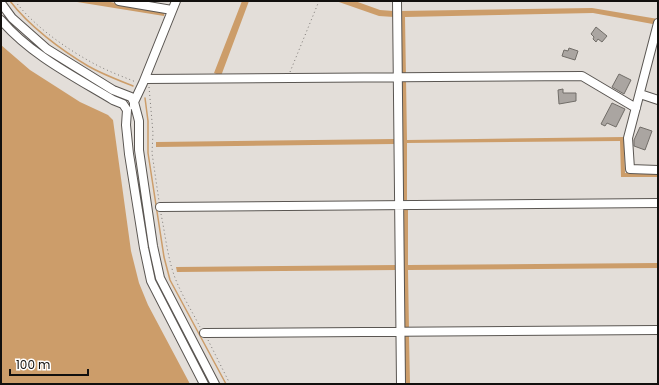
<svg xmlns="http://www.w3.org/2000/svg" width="659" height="385" viewBox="0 0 659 385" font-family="Poppins,sans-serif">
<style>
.water{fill:#cc9d6a}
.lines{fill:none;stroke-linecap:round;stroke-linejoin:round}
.stream{stroke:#cc9d6a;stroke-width:1.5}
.building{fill:#aaa5a1;stroke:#716d68}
.minor-casing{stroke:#5a5652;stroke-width:10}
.path{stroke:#7c7875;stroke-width:1;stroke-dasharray:1 3;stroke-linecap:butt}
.minor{stroke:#fff;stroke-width:8}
</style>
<rect width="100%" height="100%" fill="#e3ded9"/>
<!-- water -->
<path class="water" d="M71,1H104L165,11L164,16Z
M242,1H249L221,76L214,73Z
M336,1H355L380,10L393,11V13H400V11L592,8L658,19V25L593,13L405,17L407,140L624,137L625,173H655L658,174V177H621L620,141L407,143V200H403V145L394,17L379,16Z
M1,45L30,70L80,102L108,115L113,120L131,251L139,283L148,305L190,384H1Z
M394,139V144L156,147V142Z
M403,208H408V265L657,263V268L408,270L409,329H405Z
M397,265V270L177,272L176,267Z
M405,336H409L410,384H405Z"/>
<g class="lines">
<!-- stream -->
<path class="stream" d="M10,1C29,26 61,50 88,66C102,74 118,80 133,86
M145,98L148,121V153L164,257L170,280L226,384"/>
</g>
<!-- building -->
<path class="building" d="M596,27L607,36L602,42L598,39L596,42L593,39L594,37L591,34Z
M569,48L578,51L575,60L562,56L564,50L568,51Z
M619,74L631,80L624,94L612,87Z
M563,89V93H576V101L559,104L558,90Z
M612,103L625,109L616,127L607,123L605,126L601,124Z
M640,127L652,131L645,150L634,146V140Z"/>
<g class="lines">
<!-- minor casing -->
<g class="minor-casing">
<path id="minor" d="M119,1L172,10
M397,1L401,384
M1,3L12,18L47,49L113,90L131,97L134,102L139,121V150L153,246L160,278L215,384
M1,20C31,55 75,77 113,100L123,104L127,110L126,125L129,154L144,248L151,281L204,384
M658,23L628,138L630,169L658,170
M145,79L582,76L636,108
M640,94L658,100
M134,106V102L143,83L176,1
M160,207L658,203
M204,333L658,330"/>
</g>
<!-- path -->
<path class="path" d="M15,1C34,26 64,47 91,62C105,70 121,76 136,82
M290,72L319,1
M149,87L153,133L152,153L159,201
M161,214C165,233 167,253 173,272C179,291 191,309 200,327
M208,340L230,384"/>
<!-- minor -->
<use href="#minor" class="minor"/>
</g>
<!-- border -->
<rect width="659" height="385" fill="none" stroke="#12100e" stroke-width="4"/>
<!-- scale -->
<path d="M10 369v6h78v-6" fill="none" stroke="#12100e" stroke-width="2"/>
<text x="16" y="369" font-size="12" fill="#12100e" stroke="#ffffff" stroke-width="3" paint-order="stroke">100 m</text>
</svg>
